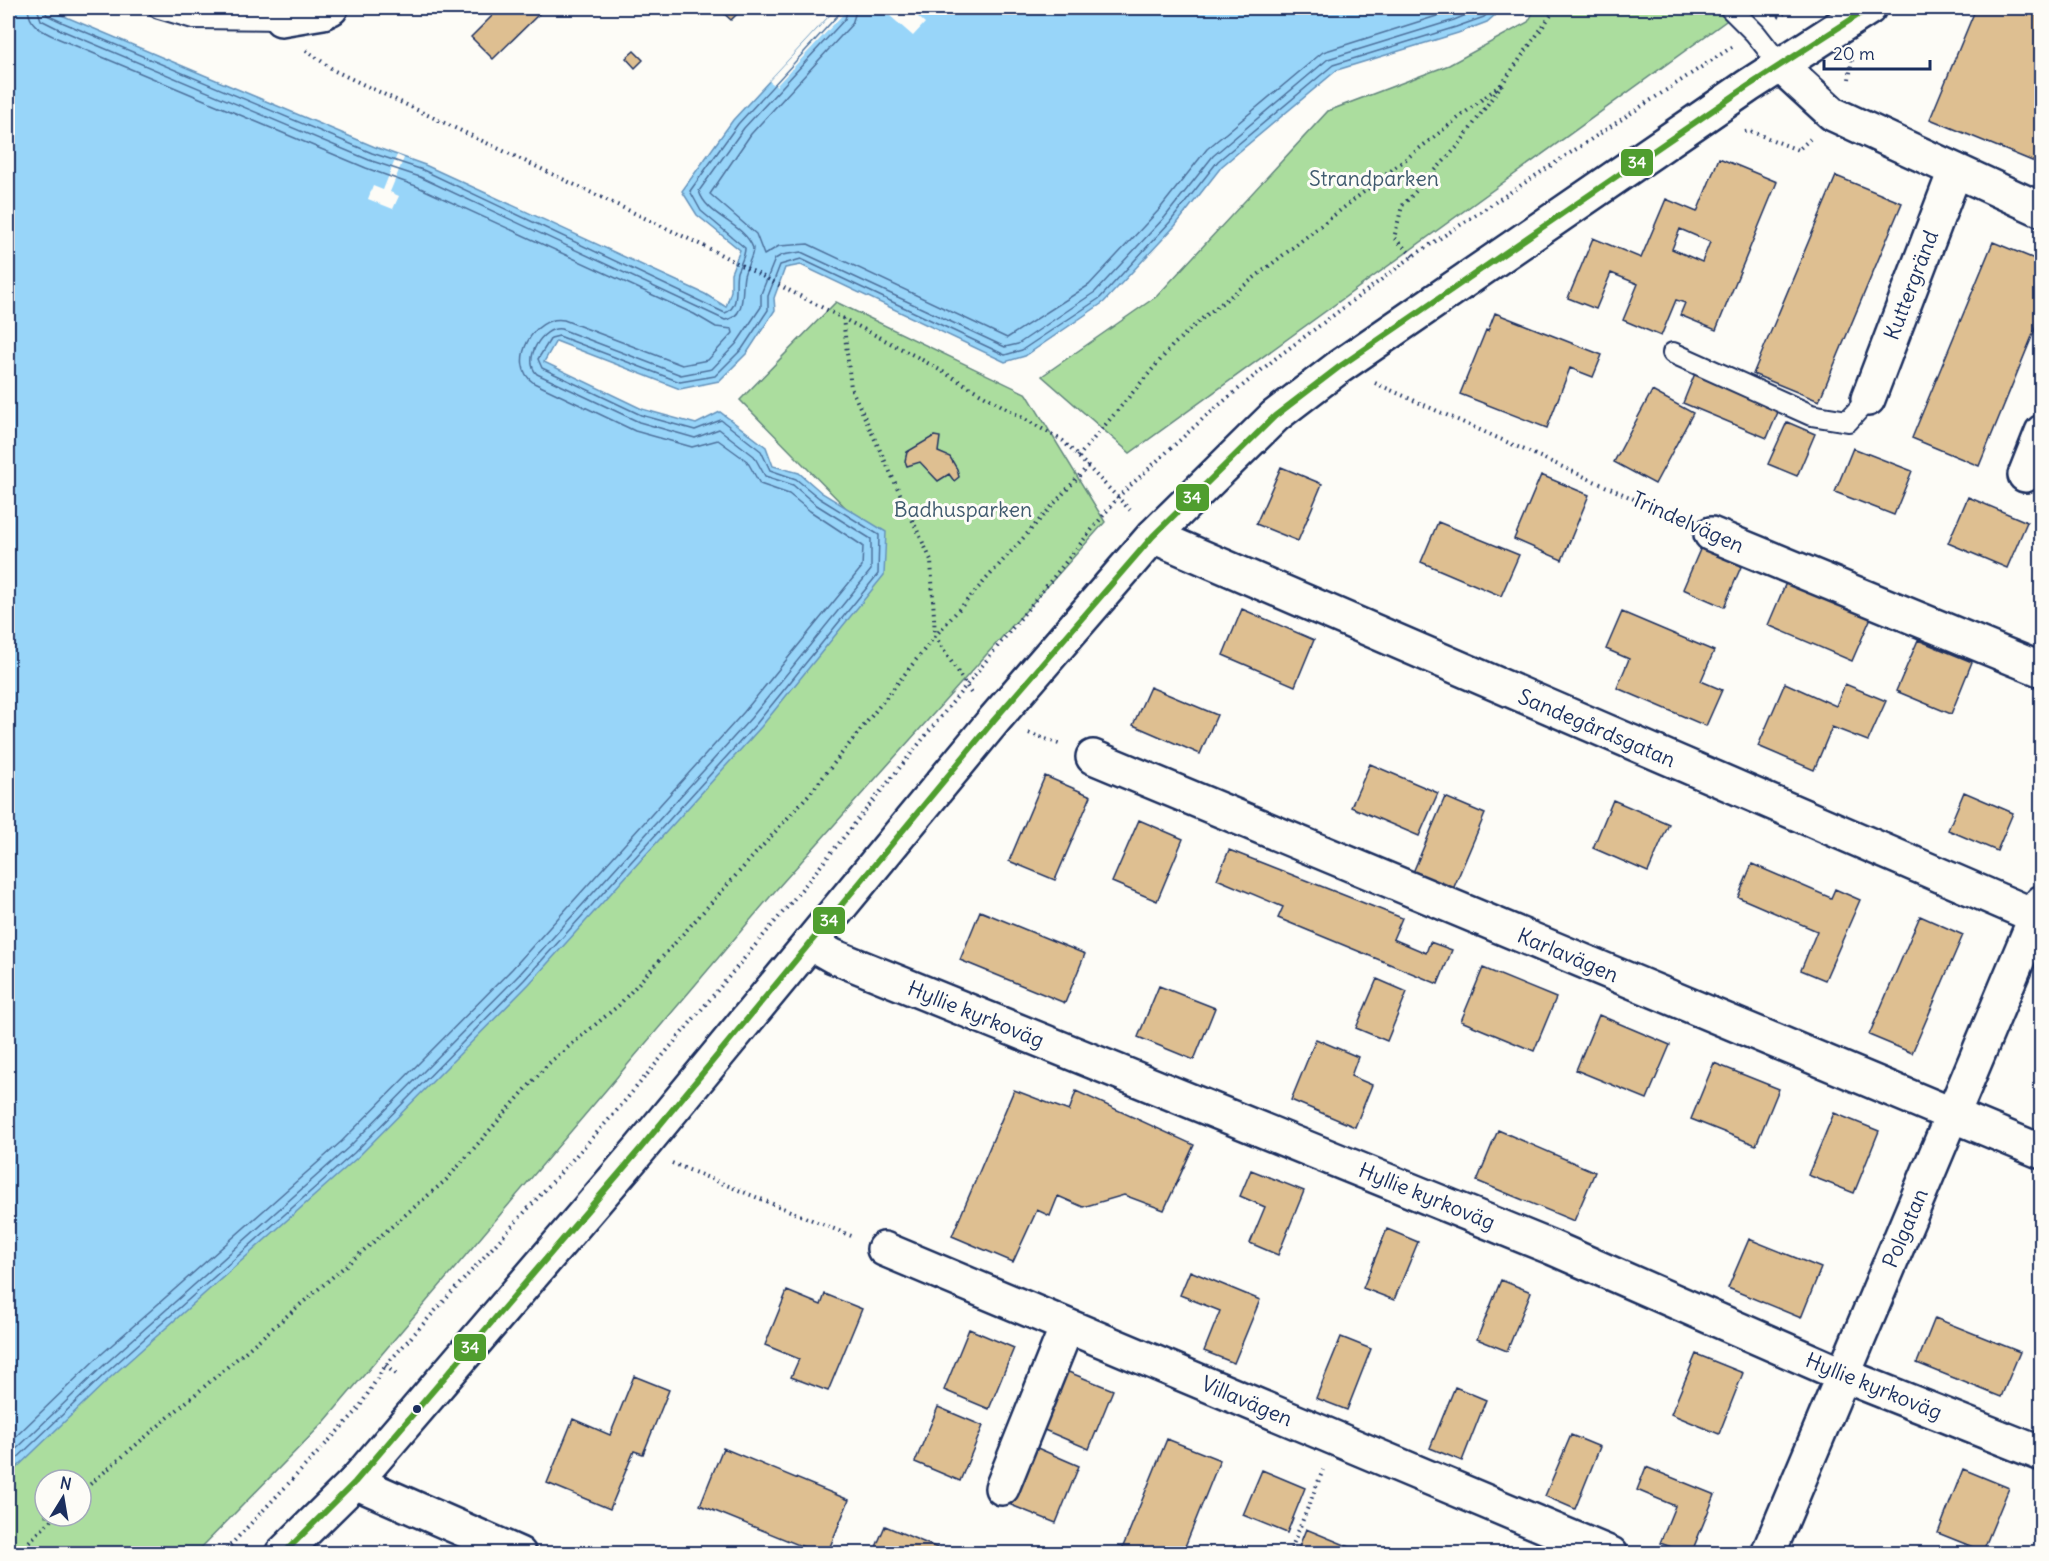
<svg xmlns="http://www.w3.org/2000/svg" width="2049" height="1561" viewBox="0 0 2049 1561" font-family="Delius,sans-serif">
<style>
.green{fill:#abdd9e;stroke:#63867e;stroke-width:1.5;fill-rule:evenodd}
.water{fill:#98d5f9;stroke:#6693bb;stroke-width:1.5}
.pier{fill:#fdfcf7}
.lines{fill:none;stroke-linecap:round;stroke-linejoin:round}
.shore{stroke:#4d719c;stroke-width:1.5}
.building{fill:#debf91;stroke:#1b2f5e;stroke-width:1.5;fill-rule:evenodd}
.lane-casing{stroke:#1b2f5e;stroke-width:24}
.street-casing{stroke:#1b2f5e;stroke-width:38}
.secondary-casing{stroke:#1b2f5e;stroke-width:38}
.path{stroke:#1b2f5e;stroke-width:4;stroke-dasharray:1.5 4.5;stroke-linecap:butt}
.lane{stroke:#fdfcf7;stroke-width:20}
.street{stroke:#fdfcf7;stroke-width:33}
.secondary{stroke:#fdfcf7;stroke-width:33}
.bus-1-casing{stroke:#fdfcf7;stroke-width:10}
.bus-1{stroke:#509e2f;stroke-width:6}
.bus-dot{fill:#1b2f5e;stroke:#fdfcf7;stroke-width:2}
.labels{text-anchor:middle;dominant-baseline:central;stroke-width:6;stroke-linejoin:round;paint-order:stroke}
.park-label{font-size:21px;fill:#3f5a6e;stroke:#fdfcf7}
.street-label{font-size:21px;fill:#1b2f5e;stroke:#fdfcf7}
.line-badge{stroke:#fdfcf7;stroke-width:2}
.badge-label{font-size:16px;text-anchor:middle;font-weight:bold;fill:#fff}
</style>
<rect width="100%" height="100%" fill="#fdfcf7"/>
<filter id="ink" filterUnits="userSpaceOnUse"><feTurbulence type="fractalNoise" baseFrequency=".0167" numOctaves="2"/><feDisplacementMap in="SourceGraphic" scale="12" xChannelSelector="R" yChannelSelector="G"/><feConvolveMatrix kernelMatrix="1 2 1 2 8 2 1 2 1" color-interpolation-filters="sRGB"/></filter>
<g filter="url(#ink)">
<!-- green -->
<path class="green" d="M1536,8H1744L1130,453L1042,376L1157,296L1328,111L1449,65L1528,22Z
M836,302L1027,394L1105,522L775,891L325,1421L196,1553L8,1554V1443L848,510L740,400ZM45,1480H81V1516H45Z"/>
<!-- water -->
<path class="water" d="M8,8H45L375,147L425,165L705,294L726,307L731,291V273L740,250L697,215L682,191L733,120L837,8H1503L1487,22L1458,33L1337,70L1222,166L1175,226L1104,302L1025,356L1005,362L801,265L785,268L774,298L775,310L747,353L719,381L680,389L556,341L544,362L642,409L696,424L720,412L766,447L773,466L799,473L822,493L886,532L884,575L761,727L529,984L358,1157L112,1376L8,1476Z"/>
<!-- pier -->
<path class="pier" d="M837,8H849L776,86L769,81Z
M881,8H908L925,23L913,36Z
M397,155L404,158L390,192L399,196L393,209L368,199L373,186L383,190Z"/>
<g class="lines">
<!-- shore -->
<path class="shore" d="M37,8L41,20L61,30L369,160L420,177L725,320C747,317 741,291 744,276C746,266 753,258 753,248C744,223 707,217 699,191L744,128L845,19L848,8
M44,8L47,15L64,23L372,153L423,170L725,313C741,307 734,284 737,272C740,264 745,257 745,248L701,211L690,191L738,124L839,14L841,8
M857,8L852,24L751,134L710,194L756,234L764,255L779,246L808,244L1007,338L1089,285L1158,211L1207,149L1323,52L1462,8
M8,1444L96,1359L342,1141L512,969L744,712L862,567L863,546L810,511L789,494L760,484L747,461L718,440L692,447L635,431L534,383C506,364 534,314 564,320L682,365L708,360L733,333L732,329L716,327L694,314L416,186L366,168L57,38C42,31 29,26 28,8
M8,1457L103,1366L349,1147L519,975L751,718L871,570V539L815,504L793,485L765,476L754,456L719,429L695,438L639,422L537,374C522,360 542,326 561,329L681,375L712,369L736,344L761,307V294L775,259L782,255L801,252L1005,347L1018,344L1095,292L1165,217L1213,156L1328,59L1454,20L1483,8
M8,1467L108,1371L354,1153L524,980L757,723L878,574L879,535L819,498L796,479L770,470L761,451L721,420L695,430L641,415L542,368L538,359L551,338L559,336L680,382L715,376L742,349L768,310V296L780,265L801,259L1005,355L1022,350L1100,298L1170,222L1218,161L1333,65L1456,27L1484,17L1494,8"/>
</g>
<!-- building -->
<path class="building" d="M492,8H538L542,11L493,59L471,37L496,12Z
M718,8H743L731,20Z
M1976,8H2042V165L1930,119Z
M634,51L643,60L635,68L626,58Z
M1719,158L1777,182L1716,330L1680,315L1685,303L1676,300L1661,336L1623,320L1638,284L1611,273L1596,309L1568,298L1593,238L1641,258L1666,199L1697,212ZM1680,229L1710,242L1702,262L1672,249Z
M1836,176L1902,203L1819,401L1753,374Z
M1993,242L2042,262V312L1979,466L1912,438Z
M1495,313L1602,355L1593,377L1570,368L1547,428L1460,394L1486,330L1488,331Z
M1696,371L1781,405L1767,438L1683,403Z
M1652,391L1693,413L1655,484L1614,462Z
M1787,422L1815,434L1797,476L1768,464Z
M934,436L940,437L938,452L950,457L957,469L959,477L954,481L949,474L938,481L920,462L907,466L905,461L907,452Z
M1853,448L1912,471L1894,515L1835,492Z
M1281,467L1322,484L1298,541L1256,524Z
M1541,475L1589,495L1562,560L1514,539Z
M1968,497L2027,522L2007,568L1948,543Z
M1438,522L1519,555L1501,596L1421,562Z
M1705,538L1746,555L1724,607L1683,589Z
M1788,578L1873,613L1852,661L1768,625Z
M1242,609L1314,640L1295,686L1223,655Z
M1622,612L1714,651L1701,681L1722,690L1706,726L1617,688L1629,659L1606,649Z
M1918,640L1972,662L1951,714L1896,691Z
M1785,683L1836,706L1845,684L1886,701L1868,741L1832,727L1814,770L1758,746Z
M1150,687L1217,715L1200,754L1133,725Z
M1370,764L1438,793L1419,836L1351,807Z
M1045,776L1091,796L1055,880L1009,861Z
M1964,792L2013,813L1997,851L1948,830Z
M1445,797L1485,814L1451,894L1411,877Z
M1613,800L1669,824L1648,872L1593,848Z
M1139,820L1183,839L1157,901L1112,882Z
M1229,850L1402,918L1393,939L1426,953L1430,942L1452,950L1438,984L1278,918L1283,907L1217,879Z
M1752,864L1831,898L1835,889L1860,900L1825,980L1801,970L1817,931L1738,897Z
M980,911L1085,954L1065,1003L960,960Z
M1920,916L1963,935L1912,1053L1869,1035Z
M1483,968L1556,998L1534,1051L1461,1021Z
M1377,979L1407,992L1387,1041L1356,1028Z
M1159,986L1215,1008L1194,1060L1138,1037Z
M1599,1015L1670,1045L1647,1099L1576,1070Z
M1316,1039L1358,1057L1351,1076L1372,1085L1355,1127L1291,1100Z
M1714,1063L1779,1089L1756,1145L1691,1119Z
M1014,1090L1069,1111L1076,1091L1194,1145L1164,1210L1124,1195L1083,1207L1058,1196L1050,1216L1037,1210L1013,1262L952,1236Z
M1834,1113L1879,1131L1854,1193L1808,1175Z
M1498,1130L1595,1172L1574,1221L1477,1181Z
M1251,1170L1304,1191L1278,1255L1250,1243L1265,1207L1240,1196Z
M1387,1229L1418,1242L1394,1300L1363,1288Z
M1749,1239L1821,1268L1801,1318L1728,1288Z
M1190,1271L1260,1300L1234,1363L1204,1351L1220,1311L1180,1295Z
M1501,1280L1531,1292L1507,1351L1477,1339Z
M787,1291L821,1305L825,1294L862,1309L828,1391L791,1377L799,1359L765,1345Z
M1935,1318L2020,1352L2001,1397L1917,1363Z
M969,1329L1014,1348L989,1409L944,1390Z
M1341,1337L1371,1349L1347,1410L1316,1398Z
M1696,1354L1743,1373L1719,1434L1671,1414Z
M1066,1371L1113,1390L1089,1449L1042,1429Z
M634,1376L669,1390L643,1454L634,1451L610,1509L547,1483L573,1419L610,1435Z
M1455,1387L1486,1400L1462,1461L1430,1448Z
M938,1407L983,1426L960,1481L915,1462Z
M1571,1435L1600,1447L1575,1509L1545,1496Z
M1167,1439L1220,1460L1182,1554H1120Z
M1035,1447L1079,1466L1056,1523L1011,1505Z
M723,1448L849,1500L827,1554H821L700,1505Z
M1646,1467L1715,1495L1691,1554L1660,1543L1675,1506L1637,1490Z
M1963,1469L2009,1488L1983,1551L1938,1533Z
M1262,1470L1305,1488L1287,1533L1243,1515Z
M885,1526L952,1554H873Z
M1306,1529L1367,1554H1296Z"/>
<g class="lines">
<!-- lane casing -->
<g class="lane-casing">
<path id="lane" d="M159,8L193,18L281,19
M1730,8L1755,33L1781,66
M1673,353L1811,415L1848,421L1868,399"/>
</g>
<!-- street casing -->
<g class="street-casing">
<path id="street" d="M281,19L323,12L331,8
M1781,66L1833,114L2042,210
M1868,399L1955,171
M2025,475L2042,432
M1711,534L2042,670
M1153,536L2042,919
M1093,757L2042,1152
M810,943L833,956L1553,1248L1843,1375L2042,1454
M884,1249L1611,1554
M355,1482L519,1554
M1002,1488L1067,1326
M1768,1554L2042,902"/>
</g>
<!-- secondary casing -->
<g class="secondary-casing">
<path id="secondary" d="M282,1554L355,1482L640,1149L994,720L1153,536L1275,416L1339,367L1748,86L1869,8"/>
</g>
<!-- path -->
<path class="path" d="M1778,17L1793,8
M306,50L335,71L710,249L919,358L1063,441L1130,510
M1849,79L1852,60
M1745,132L1750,131L1798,150L1810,139
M1413,256L1394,238L1402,206L1458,146L1556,8
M843,318L851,388L931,560L935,636L971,693
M1375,383L1681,520
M1078,457L1173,345L1204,317L1503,83
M1029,733L1062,745
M672,1163L854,1237
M385,1366L399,1376
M81,1492L446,1180L548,1064L619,1005L812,791L935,636L1088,466
M16,1554L56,1516
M222,1554L357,1411L385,1366L613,1115L789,905L1119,496L1206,416L1276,358L1413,256L1732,47
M1289,1554L1323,1470"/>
<!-- lane -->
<use href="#lane" class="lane"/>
<!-- street -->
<use href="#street" class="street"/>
<!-- secondary -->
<use href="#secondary" class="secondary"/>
<!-- bus-1 casing -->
<g class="bus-1-casing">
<path id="bus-1" d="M283,1554L355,1482L640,1149L994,720L1153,536L1275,416L1339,367L1748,86L1869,8"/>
</g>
<!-- bus-1 -->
<use href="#bus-1" class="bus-1"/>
</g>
</g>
<!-- markers -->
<circle class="bus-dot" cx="417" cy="1409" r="5"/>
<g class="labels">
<!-- park labels -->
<g class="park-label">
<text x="1374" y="178">Strandparken</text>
<text x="963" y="509">Badhusparken</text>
</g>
<!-- street labels -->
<g class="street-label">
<text transform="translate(1911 285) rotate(-69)">Kuttergränd</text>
<text transform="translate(1688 522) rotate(24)">Trindelvägen</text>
<text transform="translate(1597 728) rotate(23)">Sandegårdsgatan</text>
<text transform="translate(1568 955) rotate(23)">Karlavägen</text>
<text transform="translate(976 1014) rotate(22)">Hyllie kyrkoväg</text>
<text transform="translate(1427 1196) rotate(22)">Hyllie kyrkoväg</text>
<text transform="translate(1905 1228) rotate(-67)">Polgatan</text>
<text transform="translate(1874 1386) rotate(22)">Hyllie kyrkoväg</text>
<text transform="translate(1247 1401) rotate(23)">Villavägen</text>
</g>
</g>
<g class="line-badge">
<rect x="1620" y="148" width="34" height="29" rx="6" fill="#509e2f"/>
<rect x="1175" y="483" width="35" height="29" rx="6" fill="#509e2f"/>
<rect x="812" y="906" width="34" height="29" rx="6" fill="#509e2f"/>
<rect x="453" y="1333" width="34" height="29" rx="6" fill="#509e2f"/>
</g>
<g class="badge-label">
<text x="1637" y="168">34</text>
<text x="1192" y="503">34</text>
<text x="829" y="926">34</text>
<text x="470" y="1353">34</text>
</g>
<!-- margin -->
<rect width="2049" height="1561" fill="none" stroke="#fdfcf7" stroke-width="30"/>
<rect x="15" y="15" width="2019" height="1531" fill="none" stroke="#1b2f5e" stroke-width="2" filter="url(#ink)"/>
<!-- north arrow -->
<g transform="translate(63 1498) rotate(11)"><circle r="28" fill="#fdfcf7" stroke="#a3aaba" stroke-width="1.5"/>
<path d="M0-4.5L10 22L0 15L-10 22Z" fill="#1b2f5e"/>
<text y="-9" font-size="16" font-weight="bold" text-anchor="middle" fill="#1b2f5e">N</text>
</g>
<!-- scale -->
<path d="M1824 60v9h106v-9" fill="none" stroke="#1b2f5e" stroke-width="3"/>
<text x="1833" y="60" font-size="18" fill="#1b2f5e" stroke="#fdfcf7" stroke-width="4.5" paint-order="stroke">20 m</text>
</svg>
